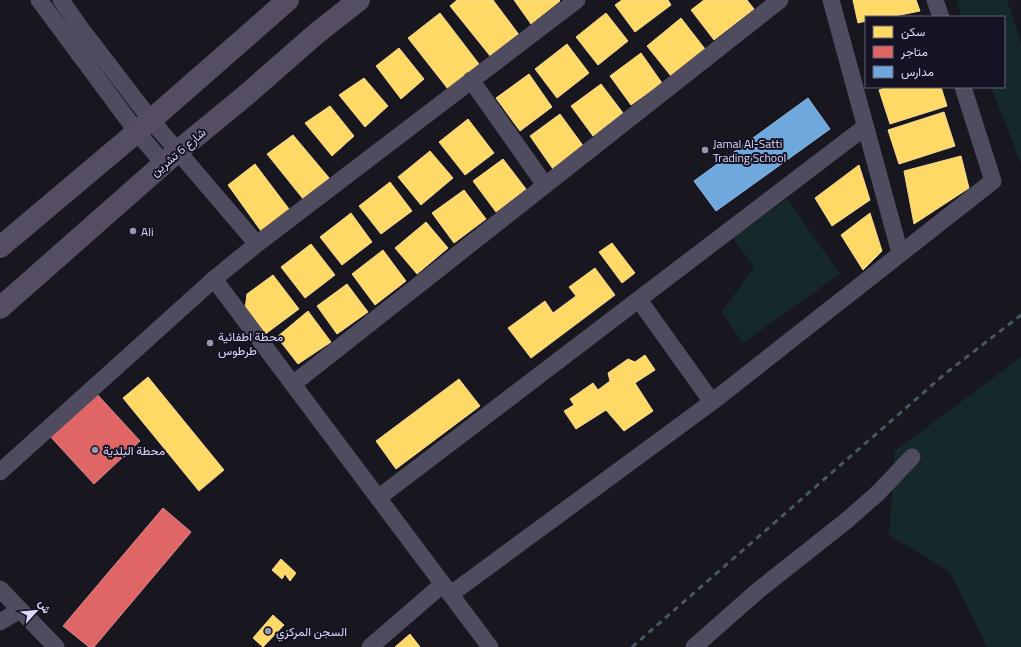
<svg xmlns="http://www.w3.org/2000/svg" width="1021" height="647" viewBox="0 0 1021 647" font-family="'Titillium Web',Vazirmatn,sans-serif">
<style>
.green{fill:#16292a}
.homes{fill:#ffd966;stroke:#f5d992}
.shops{fill:#e06666;stroke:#df8892}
.schools{fill:#6fa8dc;stroke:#90b7e5}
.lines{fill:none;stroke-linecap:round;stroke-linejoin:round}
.minor{stroke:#4e4c5e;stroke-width:17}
.major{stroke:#554d62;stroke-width:22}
.rail{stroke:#485766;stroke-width:3;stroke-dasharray:6 5;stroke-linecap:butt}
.poi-dot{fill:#9995ad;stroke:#151223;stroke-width:1.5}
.labels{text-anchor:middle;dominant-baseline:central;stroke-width:4;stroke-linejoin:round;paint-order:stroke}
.poi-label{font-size:12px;fill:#ded9fa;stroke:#151223;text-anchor:start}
.street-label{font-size:12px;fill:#ded9fa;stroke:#151223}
</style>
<rect width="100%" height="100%" fill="#18161f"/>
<!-- green -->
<path class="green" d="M956,0H1007L1021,43V163L991,87H1004V17H962Z
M787,199L840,274L743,343L722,312L754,267L733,238Z
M1021,357V647H987L949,571L889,535L895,451Z"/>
<!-- homes -->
<path class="homes" d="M457,0H493L520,36L491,57L450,6Z
M514,0H559L560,1L531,24Z
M622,0H668L671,5L635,32L615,5Z
M704,0H747L754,9L714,40L691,10Z
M853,0H916L920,11L890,17H866V21L858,23Z
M440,13L479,64L448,89L408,38Z
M606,13L628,41L598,65L576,37Z
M681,18L705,49L671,76L647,46Z
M567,44L589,73L557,98L535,69Z
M399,48L424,79L401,99L376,66Z
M641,53L662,83L631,105L610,76Z
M529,74L552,107L520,131L496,98Z
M364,78L388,106L365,127L339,95Z
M601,84L623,113L593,136L571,106Z
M887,87H941L947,106L890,124L879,90Z
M330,106L354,136L332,156L305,123Z
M944,112L955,146L899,164L888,130Z
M560,114L584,147L553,169L530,136Z
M468,119L494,153L465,175L439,142Z
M293,135L330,179L304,200L267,154Z
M430,151L453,178L421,205L398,177Z
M961,156L969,188L914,224L904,171Z
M503,159L526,189L496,212L473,181Z
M255,164L289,209L261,231L228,185Z
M859,165L870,200L832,226L815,198Z
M390,182L412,211L381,234L359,206Z
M464,190L486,219L454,243L432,213Z
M351,213L372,242L342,265L320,237Z
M870,213L882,251L863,270L841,235Z
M426,222L448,248L417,274L395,248Z
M612,243L635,273L622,283L599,252Z
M311,244L335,275L305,298L281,267Z
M383,250L406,281L375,305L352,274Z
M595,268L615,295L531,358L508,328L545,301L553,313L576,296L569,287Z
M273,275L299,309L264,335L245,310L247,294Z
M347,284L368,312L337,334L317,306Z
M308,311L331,342L298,364L277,337Z
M645,355L655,370L635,383L653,411L624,431L606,410L576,429L564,411L574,405L570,399L593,383L598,390L610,381L608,373L628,359L635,362Z
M148,377L224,470L199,491L123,398Z
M459,379L480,406L396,469L376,441Z
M281,559L296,573L290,581L285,574L282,579L272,570Z
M273,615L284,625L263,647L253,638Z
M410,634L420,647H395Z"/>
<!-- shops -->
<path class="shops" d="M95,392L140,441L94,484L48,434Z
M163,508L191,532L94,647H89L63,626Z"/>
<!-- schools -->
<path class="schools" d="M808,98L830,129L716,211L694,181Z"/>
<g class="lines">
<!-- minor -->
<path class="minor" d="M39,0L137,132L164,164
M61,0L82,30L151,120L257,244
M831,0L900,253
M935,0L941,17
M471,80L545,185
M214,279L490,647
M639,300L712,402
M293,384L780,0
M0,472L214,279L257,244L577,0
M378,498L865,127
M0,589L56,647
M451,594L712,402L993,181L963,87
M0,622L20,610
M370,647L443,584
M694,647L760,589L846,521L878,493L912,457"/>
<!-- major -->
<path class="major" d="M0,247L151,120L288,0
M0,308L178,151L245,96L317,33L359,0"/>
<!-- rail -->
<path class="rail" d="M632,647L946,373L1021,315"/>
</g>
<!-- markers -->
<g class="poi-dot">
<circle cx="705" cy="150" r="4"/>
<circle cx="133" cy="231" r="4"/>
<circle cx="210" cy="343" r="4"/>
<circle cx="95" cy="450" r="4"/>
<circle cx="268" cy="631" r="4"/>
</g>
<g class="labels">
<!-- poi labels -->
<g class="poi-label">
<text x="713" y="143">Jamal Al-Satti<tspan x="713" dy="14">Trading School</tspan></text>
<text x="141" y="231">Ali</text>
<text x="218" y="336">محطة اطفائية<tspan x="218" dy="14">طرطوس</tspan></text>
<text x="103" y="450">محطة البلدية</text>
<text x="276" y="631">السجن المركزي</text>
</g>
<!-- street labels -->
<g class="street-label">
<text transform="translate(178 152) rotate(-40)">شارع 6 تشرين</text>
</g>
</g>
<!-- legend -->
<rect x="865" y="16" width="140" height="72" fill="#151223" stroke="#656279"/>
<rect x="873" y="26" width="20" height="12" fill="#ffd966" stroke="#656279"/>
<text x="901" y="36" font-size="12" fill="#ded9fa">سكن</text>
<rect x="873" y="46" width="20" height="12" fill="#e06666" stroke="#656279"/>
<text x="901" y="56" font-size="12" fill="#ded9fa">متاجر</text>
<rect x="873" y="66" width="20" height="12" fill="#6fa8dc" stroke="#656279"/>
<text x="901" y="76" font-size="12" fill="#ded9fa">مدارس</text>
<!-- north arrow -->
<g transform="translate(36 611) rotate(63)" stroke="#151223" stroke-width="3" paint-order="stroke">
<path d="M0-3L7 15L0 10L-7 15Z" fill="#ded9fa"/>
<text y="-6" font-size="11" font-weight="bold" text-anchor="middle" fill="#ded9fa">ش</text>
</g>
</svg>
